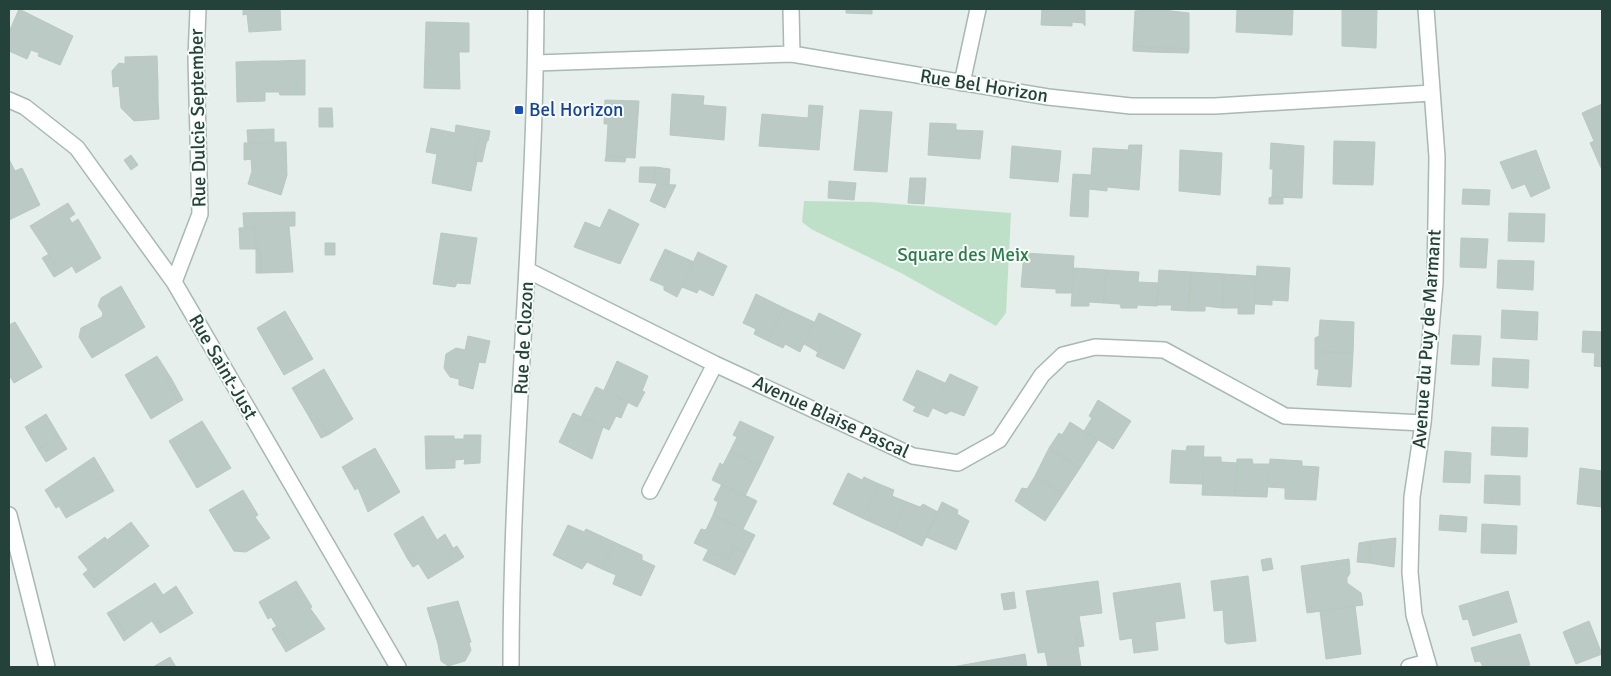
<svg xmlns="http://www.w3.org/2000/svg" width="1611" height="676" viewBox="0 0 1611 676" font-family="Signika,sans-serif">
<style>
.green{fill:#bfe0c8}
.building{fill:#bbcac4;stroke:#b8c9c2}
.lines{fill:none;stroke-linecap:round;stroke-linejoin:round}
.street-casing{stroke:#a8b8b2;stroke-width:18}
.street{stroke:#fff;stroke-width:15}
.transit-dot{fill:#1a4fb4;stroke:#f7fbf9;stroke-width:2}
.labels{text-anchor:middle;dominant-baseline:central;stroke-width:4;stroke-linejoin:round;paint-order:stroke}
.street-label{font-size:19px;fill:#24423a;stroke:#f7fbf9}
.transit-label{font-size:19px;fill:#164399;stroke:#f7fbf9;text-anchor:start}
.park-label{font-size:19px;fill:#2d7a4b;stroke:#f7fbf9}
</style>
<rect width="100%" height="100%" fill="#e6efeb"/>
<!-- green -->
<path class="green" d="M804,201L871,202L1011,213L1006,313L996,326L901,273L811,229L802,222Z"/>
<!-- building -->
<path class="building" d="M19,9L73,36L60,65L38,56L39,53L31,50L27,59L9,51V32Z
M243,9H280L281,30L249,32L247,14L243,15Z
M846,9H872V14L846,13Z
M1042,9H1085V26L1083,23L1072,22V26L1041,25Z
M1154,9L1189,13V49L1133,46L1135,11Z
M1237,9H1293L1292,35L1236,32Z
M1342,9H1377L1376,48L1342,46Z
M426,22L469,23V52H459L460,89L424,88Z
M1133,46L1151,47L1150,52L1133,51Z
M1151,47L1189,49L1188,53L1150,52Z
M157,56L158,83H152V98L158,99L159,119L134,121L121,108L119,86L113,87L112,71L119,63L125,64V57Z
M305,60V77H298V95H280L279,92H265V101L237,102L236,62L264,61V68H278V61Z
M264,61H278V68H264Z
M298,77H305V95H298Z
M152,83H158V99L152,98Z
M672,94L704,96L703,105L726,107L724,140L670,135Z
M605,100L639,101L635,158L606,156L608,124H604Z
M1602,104V170L1590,143L1594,141L1582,113Z
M809,105L823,106L819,150L759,146L762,114L808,118Z
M319,108H332L333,127H319Z
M860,110L892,112L887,172L854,170Z
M930,123L956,124V130L983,131L980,159L928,155Z
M456,125L490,131L488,141L479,138L474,161H477L471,191L432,183L437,154L426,152L431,128L455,133Z
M274,129V142L248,143L247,130Z
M479,138L487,140L482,162L474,161Z
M1334,141L1375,142L1373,185L1333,184Z
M286,142L287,175L281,195L248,184L252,171L251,159L244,160V143Z
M1271,143L1304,146L1302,198L1272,197L1273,169H1270Z
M1129,145H1142L1139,190L1107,187V191L1089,189L1088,217L1070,216L1073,174L1091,175L1093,148L1128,150Z
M1012,146L1061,151L1058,182L1010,178Z
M1180,150L1222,153L1220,195L1179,191Z
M1536,150L1550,188L1531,197L1525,184L1512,189L1500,162Z
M131,155L138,165L131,170L124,160Z
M606,156L626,157L625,162L605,161Z
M9,159L15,171L22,168L40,205L9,220Z
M640,167H655L654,183L639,182Z
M655,167L670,169L669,185L654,183Z
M910,178H926L924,204L908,203Z
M829,181L856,183L854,200L828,198Z
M657,184L676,185L665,208L650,201Z
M1463,189L1490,190L1489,205L1462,204Z
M1272,197H1283V204H1269V198Z
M68,203L75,214L69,218L72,223L78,219L101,258L76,273L72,266L61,273L30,226Z
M609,209L639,224L620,264L574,247L585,222L600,228Z
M295,212V226H289L293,272L261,273L260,248L256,249L255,227L244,228L243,213Z
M1509,213L1545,214L1544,242L1508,241Z
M255,227L256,249H240L239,228Z
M441,233L477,238L470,284L457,283L455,287L433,284Z
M1461,238L1488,239L1486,268L1460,267Z
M325,243H335V255H325Z
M260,248L261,273H256V249Z
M665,249L694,262L677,297L664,290V286L650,280Z
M698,252L727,266L713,296L699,289L697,293L682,287Z
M1024,253L1074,256L1072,293H1056V289L1021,287Z
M49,254L61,273L54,277L42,258Z
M1498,260L1534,261L1533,290L1497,288Z
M1257,266L1290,268L1288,301L1272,300V305L1255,304Z
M1074,268L1106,270L1104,303L1089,302V306H1071Z
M1106,270L1139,272L1138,282L1158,283L1157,306L1137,305V308H1121L1120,304L1104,303Z
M1159,270L1191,272L1188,311L1171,310L1172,305H1157Z
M1191,272L1224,274L1222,308L1205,306V311H1188Z
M1224,274L1256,276L1254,314H1238V308H1222Z
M121,286L145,327L92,358L79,337L81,328L102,317L103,313L98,306L101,298Z
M756,294L784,308L768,341L754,334L756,329L743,323Z
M784,308L814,322L800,352L785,344L783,348L768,341Z
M1502,310L1538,312L1537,340L1501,338Z
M285,311L313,359L284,375L257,328Z
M819,313L861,334L844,369L816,356L818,352L804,344Z
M1320,320L1354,322L1353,353L1315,352V338L1319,336Z
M15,322L42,367L14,383L9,375V325Z
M1583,331L1602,332V367L1594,366L1595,353L1582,352Z
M1453,335L1481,336L1479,365L1451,364Z
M468,336L490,341L485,363L479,362L473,389L459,385V379L450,377L444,368L446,354L456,348L465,350Z
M1315,352L1353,353L1351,387L1317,385L1319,369H1315Z
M157,356L171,378L166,381L179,402L151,419L125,375Z
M1493,358L1529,360L1528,388L1492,386Z
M617,361L648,376L642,391L645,392L637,407L604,390Z
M324,369L353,419L328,435L313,412L308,415L292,388Z
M917,370L945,383L928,417L913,411L916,407L903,400Z
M950,374L978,387L964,416L951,411L946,414L933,408Z
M171,378L183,400L179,402L166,381Z
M596,387L628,402L621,418L616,416L609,430L581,417Z
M1098,400L1131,421L1113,449L1084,431L1092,418L1089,416Z
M313,412L328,435L321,438L308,415Z
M573,413L603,427L592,459L559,442Z
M46,414L59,436L38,449L25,427Z
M202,421L231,468L197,488L169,441Z
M740,421L774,437L760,466L730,451L737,437L733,435Z
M1070,422L1098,440L1080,468L1049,448L1059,433L1062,435Z
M1492,427L1528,428L1527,457L1491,455Z
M464,435H481L480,463L464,464L465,459L455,460V468L426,469L425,436H454V439H464Z
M59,436L67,449L46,462L38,449Z
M1187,446H1204L1202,484L1170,483L1172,450L1186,451Z
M375,448L400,492L368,512L358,488L355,490L342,467Z
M1049,448L1080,468L1063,494L1035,476Z
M730,451L760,466L745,496L712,480L720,463L723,465Z
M1445,451L1471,453L1470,483L1443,482Z
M94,457L114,491L66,518L59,506L56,508L45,490Z
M1204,457H1221V462L1237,463L1235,496L1202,495Z
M1237,459H1252L1253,464H1269L1267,497L1235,496Z
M1270,459L1302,461V466L1319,467L1316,500L1285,499V488L1268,487Z
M1580,468L1602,471V507L1577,504Z
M848,473L862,480L864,477L879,484L862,518L833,504Z
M1485,475L1520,476V505L1484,503Z
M1035,476L1063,494L1045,521L1015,501L1022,488L1027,489Z
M722,484L757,501L743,529L713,515L718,502L714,500Z
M879,484L894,490L892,496L907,502L893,532L862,518Z
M243,490L258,515L255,517L270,538L246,552L234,551L209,510Z
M907,502L920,507L923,504L938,512L922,546L893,532Z
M942,502L958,510L957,514L969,521L956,550L926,537Z
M713,515L755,535L746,553L734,548L729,559L694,543L701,529L706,530Z
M1440,515L1467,517L1466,532L1439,530Z
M423,516L437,540L445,534L453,548L447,552L453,564L428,579L413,555L407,558L394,534Z
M131,522L149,546L99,584L78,557L105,537L107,540Z
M1482,524L1517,526L1516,554L1481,553Z
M568,525L584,532L586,529L614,542L602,569L587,562L582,569L553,555Z
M1396,538L1394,567L1369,563L1371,541Z
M1371,541L1369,563L1357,562L1359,543Z
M614,542L642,555V560L655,566L641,596L613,584L616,575L602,569Z
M457,546L464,557L453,564L447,552Z
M734,548L746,553L735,575L703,560L708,550L729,559Z
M413,555L418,564L413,567L407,558Z
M1271,558L1273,569L1263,571L1261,560Z
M1349,559L1350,573L1347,578V583L1361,593L1363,605L1307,613L1301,566Z
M88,570L99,584L94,588L83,574Z
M1248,576L1256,641L1228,644L1225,642L1223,610L1214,611L1211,581Z
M296,581L312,607L310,608L325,629L291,649L271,617L268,619L259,602Z
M1098,581L1102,613L1079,616L1082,634L1076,635L1081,667H1048L1045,652L1038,653L1026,591Z
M155,583L163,595L176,586L193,613L164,631L156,618L128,638L111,611Z
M1180,583L1185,618L1155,622L1158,650L1134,653L1132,638L1120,640L1113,593Z
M1508,591L1517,622L1473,636L1468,619L1463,620L1459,606Z
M1014,592L1016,608L1004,610L1001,594Z
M458,601L471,642L469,643L471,650L465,661L448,666L441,661L438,644L427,608Z
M1355,606L1361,654L1326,659L1320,611Z
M111,611L128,638L124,641L107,613Z
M156,618L164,631L160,633L152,621Z
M1589,621L1602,654L1576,664L1563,632Z
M277,626L291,649L286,652L272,629Z
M1082,634L1084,646L1078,647L1076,635Z
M1520,634L1530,665L1522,667H1483L1480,661L1475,662L1471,648Z
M1025,654L1027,667H952Z
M170,657L176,667H153Z"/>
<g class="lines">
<!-- street casing -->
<g class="street-casing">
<path id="street" d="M791,9L792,54
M1426,9L1437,157L1435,283L1423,423L1412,497L1410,572L1414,615L1429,667
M536,63L792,54L1048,97L1131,106H1215L1432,93
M962,83L978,9
M9,100L25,107L77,148L174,282L398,667
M527,270L715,364L913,456L958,463L999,440L1042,375L1063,355L1095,347L1164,350L1285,416L1423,423
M174,282L200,214L196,58L198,9
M650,491L715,364
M9,515L47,667
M511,667C511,448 535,228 536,9
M1409,667L1427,662"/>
</g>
<!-- street -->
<use href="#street" class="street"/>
</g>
<!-- markers -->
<rect class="transit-dot" x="514" y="105" width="10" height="10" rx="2.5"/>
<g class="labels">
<!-- street labels -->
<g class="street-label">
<text transform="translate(984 86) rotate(9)">Rue Bel Horizon</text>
<text transform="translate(198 118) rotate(-91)">Rue Dulcie September</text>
<text transform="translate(524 338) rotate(-87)">Rue de Clozon</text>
<text transform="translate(1427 339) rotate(-86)">Avenue du Puy de Marmant</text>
<text transform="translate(223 367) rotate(60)">Rue Saint-Just</text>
<text transform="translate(831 417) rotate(25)">Avenue Blaise Pascal</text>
</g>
<!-- transit labels -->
<g class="transit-label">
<text x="529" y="110">Bel Horizon</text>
</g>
<!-- park labels -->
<g class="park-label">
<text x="963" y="255">Square des Meix</text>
</g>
</g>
<!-- border -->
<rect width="1611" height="676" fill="none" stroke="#24423a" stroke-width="20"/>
</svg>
